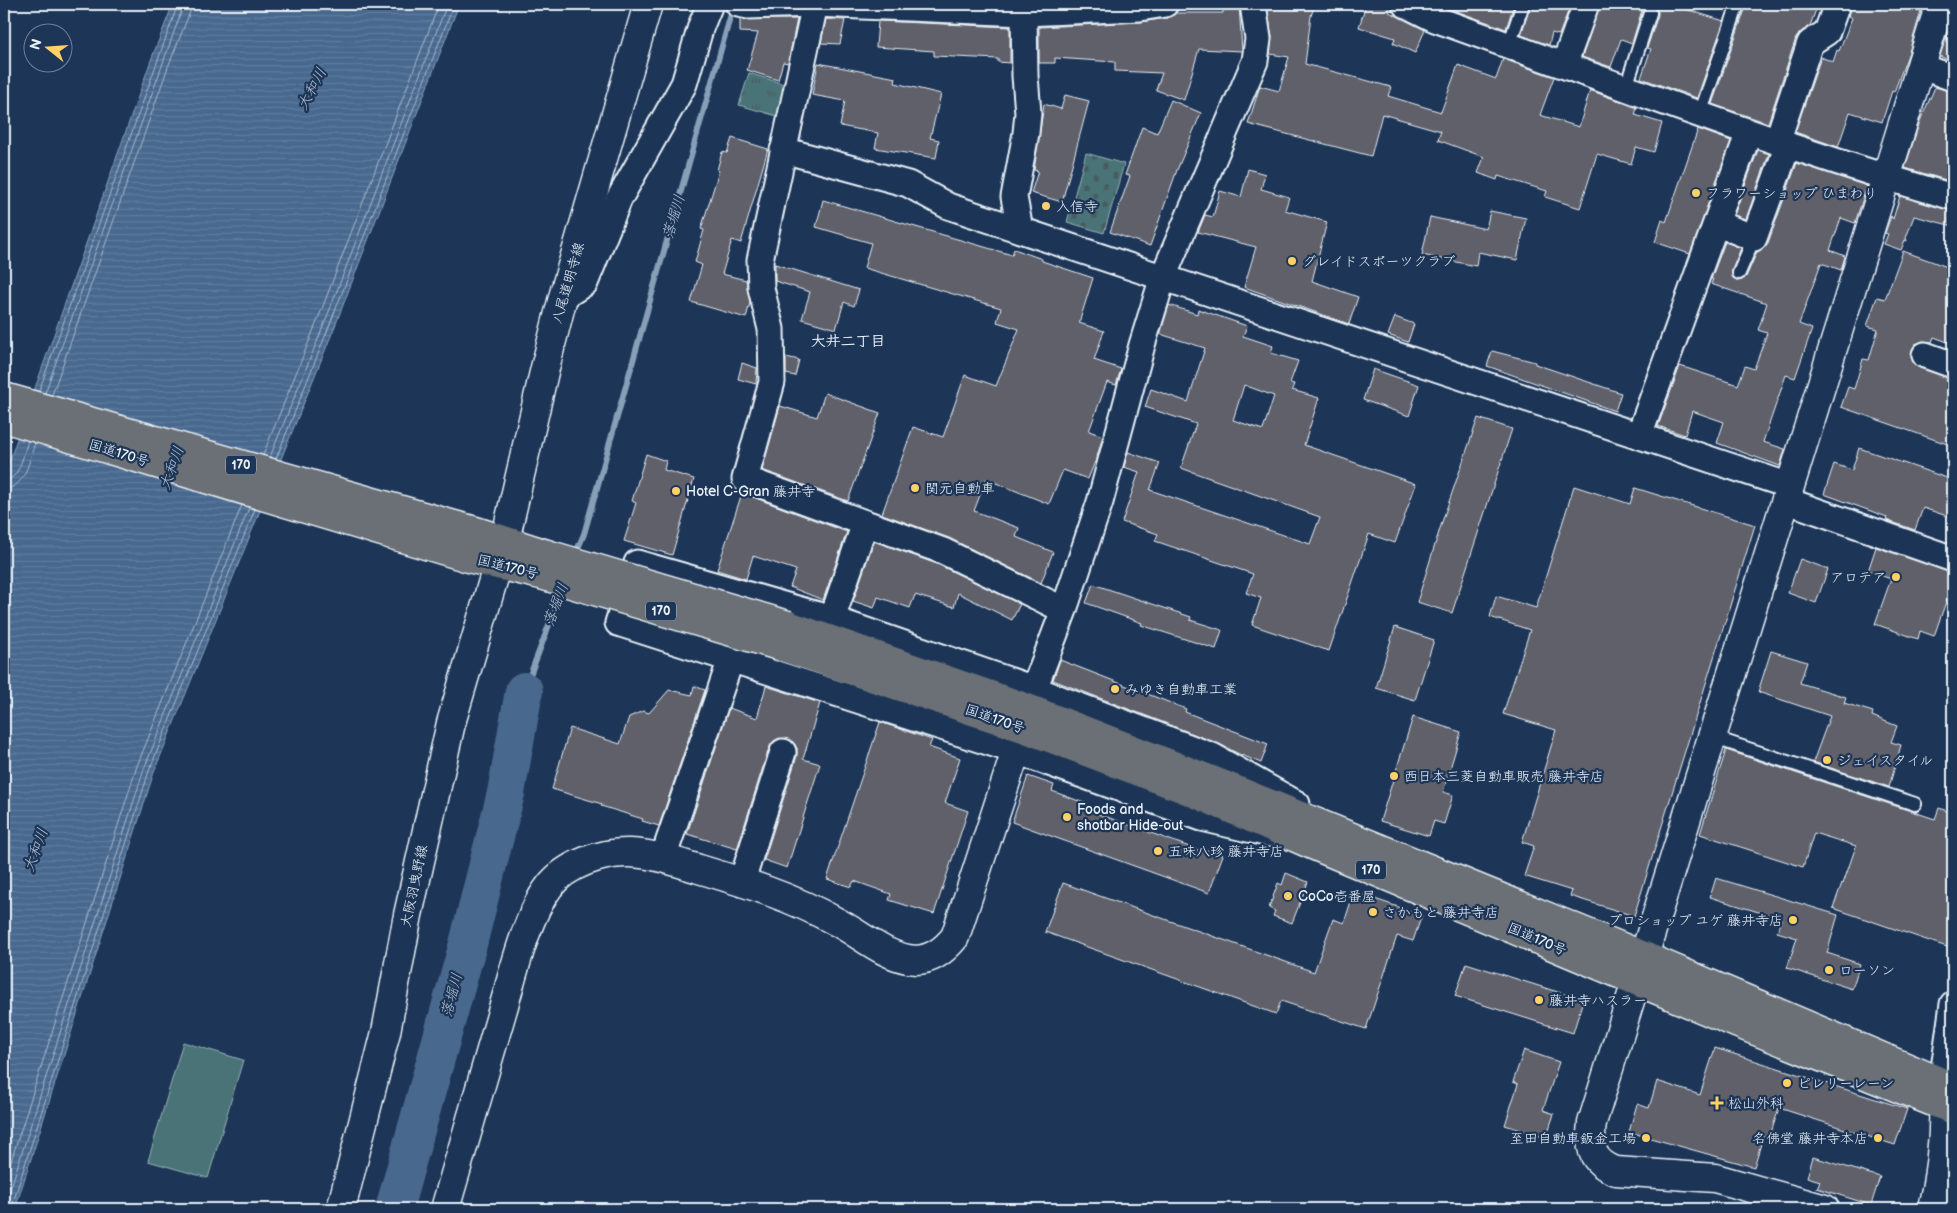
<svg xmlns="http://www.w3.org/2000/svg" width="1957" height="1213" viewBox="0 0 1957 1213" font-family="'Balsamiq Sans','Klee One',sans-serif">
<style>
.grass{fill:#497377;stroke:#98b2b8}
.cemetery{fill:url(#cemetery-stones);stroke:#98b2b8}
.park{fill:url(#park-tufts);stroke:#98b2b8}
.water{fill:url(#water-rules);stroke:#889fb8}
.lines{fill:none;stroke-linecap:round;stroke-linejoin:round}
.shore{stroke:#a8bace;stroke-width:1}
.stream{stroke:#889fb8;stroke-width:6}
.river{stroke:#48688e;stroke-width:38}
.building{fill:#60606a;stroke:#e8f1f8;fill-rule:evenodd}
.lane-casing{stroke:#e8f1f8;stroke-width:16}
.street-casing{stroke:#e8f1f8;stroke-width:29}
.secondary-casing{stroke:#e8f1f8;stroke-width:31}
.highway-casing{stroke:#e8f1f8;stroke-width:31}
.lane{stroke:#1d3557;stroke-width:12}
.street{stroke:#1d3557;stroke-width:25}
.secondary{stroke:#1d3557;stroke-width:28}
.highway{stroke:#6a7074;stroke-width:28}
.highway-bridge-casing{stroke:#e8f1f8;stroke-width:31;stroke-linecap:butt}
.highway-bridge{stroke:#6a7074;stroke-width:28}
.poi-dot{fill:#ffd166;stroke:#1d3557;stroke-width:2}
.labels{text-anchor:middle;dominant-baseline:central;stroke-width:4.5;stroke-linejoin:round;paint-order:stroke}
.shield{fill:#1d3557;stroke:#abb9c8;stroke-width:1}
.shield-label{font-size:12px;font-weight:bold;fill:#e8f1f8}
.poi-label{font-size:14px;fill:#e8f1f8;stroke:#1d3557;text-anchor:start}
.street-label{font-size:14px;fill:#e8f1f8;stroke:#1d3557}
.water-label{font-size:15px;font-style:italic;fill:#b0c1d3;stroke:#1d3557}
.neighbourhood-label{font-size:15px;font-weight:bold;fill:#e8f1f8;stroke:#1d3557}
</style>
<defs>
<pattern id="cemetery-stones" width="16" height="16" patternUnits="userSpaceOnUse" patternTransform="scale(1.25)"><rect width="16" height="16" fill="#497377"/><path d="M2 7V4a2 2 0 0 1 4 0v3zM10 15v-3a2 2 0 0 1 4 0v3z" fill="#475b5e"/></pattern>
<pattern id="park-tufts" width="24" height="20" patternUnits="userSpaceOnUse" patternTransform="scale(1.25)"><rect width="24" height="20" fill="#497377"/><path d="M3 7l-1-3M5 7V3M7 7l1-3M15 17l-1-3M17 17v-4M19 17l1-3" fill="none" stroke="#475b5e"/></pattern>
<pattern id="water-rules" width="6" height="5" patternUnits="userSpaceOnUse" patternTransform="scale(1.25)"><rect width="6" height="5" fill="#48688e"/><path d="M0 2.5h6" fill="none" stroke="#627e9f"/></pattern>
</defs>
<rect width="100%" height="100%" fill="#1d3557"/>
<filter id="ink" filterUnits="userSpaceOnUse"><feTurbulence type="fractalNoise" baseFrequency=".02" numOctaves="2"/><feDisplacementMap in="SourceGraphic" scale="10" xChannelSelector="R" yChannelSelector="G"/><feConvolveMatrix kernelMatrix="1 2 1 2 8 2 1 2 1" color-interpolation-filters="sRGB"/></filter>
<g filter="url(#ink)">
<!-- grass -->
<path class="grass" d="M183,1042L243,1060L208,1178L148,1161Z"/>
<!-- cemetery -->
<path class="cemetery" d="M1086,153L1124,164L1104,233L1067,222Z"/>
<!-- park -->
<path class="park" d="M749,73L793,87L784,118L739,105Z"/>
<!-- water -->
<path class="water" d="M173,4H459L335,326L154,772L15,1209H4V476L151,60Z"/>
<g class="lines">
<!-- shore -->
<path class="shore" d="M39,391L178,4
M45,393L184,4
M52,395L168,67L190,12L191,4
M263,455L318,319L439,4
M270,457L325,322L447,4
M276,459L330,324L454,4
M4,481C20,480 23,454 28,441
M4,489C26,488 29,460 35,443
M4,1183L137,766L242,505
M4,1209L144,769L249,508
M11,1209L149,771L255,509"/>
<!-- stream -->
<path class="stream" d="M575,555L584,534L733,7
M524,691L563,588
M1949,1188L1953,1175"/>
<!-- river -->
<path class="river" d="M394,1209L468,944L506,793L524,691"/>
</g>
<!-- building -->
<path class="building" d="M1223,4H1239L1242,51L1199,49L1184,100L1156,90L1162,73L1115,71V62L1055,58V63H1039V27L1141,22L1167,18L1175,13H1223Z
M1267,4H1305L1314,7L1311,16L1305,64L1391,87L1388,96L1441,112L1458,65L1496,79L1503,59L1554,77L1540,115L1579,127L1590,90L1637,108L1635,115L1662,123L1654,152L1636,147L1631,164L1597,154L1580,208L1545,197L1547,191L1498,176L1497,180L1478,173L1484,157L1438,140L1441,131L1382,114L1371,156L1248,124L1260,86L1279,91L1289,57L1270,54L1272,37Z
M1366,4H1391L1389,12L1425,30L1415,53L1393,43L1395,38L1359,27Z
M1437,4H1514L1506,29Z
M1531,4H1571L1559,35L1552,33L1549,45L1521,35Z
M1600,4H1669L1724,21L1697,98L1641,78L1651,49L1647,48L1658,15V11L1653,5H1648L1642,10L1632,43L1621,39L1611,67L1582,57Z
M1747,4H1818L1810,26L1802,31L1796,38L1768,123L1712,104Z
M1851,4H1901L1921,11L1909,52L1894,92L1892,91L1882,122L1850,112L1838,147L1795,132L1821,57L1833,62L1837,50L1839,51L1852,18L1848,16Z
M740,19H797L788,63L783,62L778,80L747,70L758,33L740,32Z
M826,19L845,20L840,44L821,43Z
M878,21L1010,27V63L998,62V59L934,56V51L876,47Z
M1951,22L1953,23V63L1940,56Z
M818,63L896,78L895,83L941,94L930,138L939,140L936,158L875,148L878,133L840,126L845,101L812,95Z
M1935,87L1953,92V182L1905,168L1920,121Z
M1065,95L1089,101L1062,202L1031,193L1038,171L1034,170L1044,104L1061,109Z
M1171,100L1201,113L1177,170L1150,246L1110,232L1130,176L1125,175L1142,127L1157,133Z
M1698,129L1731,141L1690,254L1655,242L1662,220L1666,222Z
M732,138L768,149L741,243L732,240L722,274L746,280L750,303L746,318L691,302L702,265L695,262L704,230L701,229L719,171L717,170L722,152L727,153Z
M1758,150L1769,154L1746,219L1734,215Z
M1797,163L1867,186L1855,223L1841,218L1830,250L1845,256L1841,270L1821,263L1799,324L1812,329L1795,378L1786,375L1763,442L1785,449L1780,466L1717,443L1724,422L1692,411L1685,435L1658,426L1680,366L1738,385L1745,366L1754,369L1767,333L1758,330L1767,303L1711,284L1713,279H1711L1725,242L1741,248L1732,270V277L1739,281L1746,277L1757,252L1763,249L1768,243Z
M1248,169L1265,174L1261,189L1289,197L1285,210L1327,222L1312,281L1358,297L1349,324L1244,287L1256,247L1198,232L1205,215L1213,217L1220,191L1241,197Z
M1900,196L1953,211V226L1914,216L1906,238L1907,241L1905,240L1901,250L1884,244L1888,234L1885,233L1891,216L1893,219Z
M823,200L1012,255L1014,249L1042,259V261L1093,278L1079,323L1104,331L1094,360L1121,369L1116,385L1107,382L1089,431L1103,436L1097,457L1088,479L1063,470L1049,504L986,479L974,511L1019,528L1016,537L1053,552L1041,583L949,538L882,514L913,427L943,437L965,375L996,386L1019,329L997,322L1001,308L864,268L871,243L816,227Z
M1490,211L1526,218L1517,260L1478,252L1476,266L1422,255L1430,217L1486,229Z
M1903,251L1953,269V344L1934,337L1932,342L1923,341L1915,344L1912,350L1911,357L1914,364L1920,368L1953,379V446L1841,407L1848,387L1854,389L1863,359L1869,360L1878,329L1867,326L1877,297L1885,299Z
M775,264L859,290L854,306L844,302L836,329L802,319L810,292L775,281Z
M1169,305L1197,314L1198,309L1247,326L1243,336L1273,346L1271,353L1298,361L1290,383L1294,384L1292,390L1319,398L1304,445L1416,484L1395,543L1369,534L1329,651L1252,625L1261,598L1246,593L1253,574L1155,541L1158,534L1122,522L1139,472L1124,467L1128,452L1160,463L1150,490L1310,544L1320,517L1181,468L1196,424L1145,407L1151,389L1188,402L1205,348L1160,334ZM1244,385L1274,396L1263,430L1233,420Z
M1395,317L1414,324L1408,342L1388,335Z
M1492,351L1535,362V364L1621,393L1615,411L1487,366Z
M786,357L799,360L795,376L786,374Z
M742,363L757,368L756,384L738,379Z
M1373,369L1419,385L1409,416L1363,400Z
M825,393L880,413L848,501L762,470L780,406L817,417Z
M1478,418L1512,429L1452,613L1417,602L1443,519Z
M1859,448L1953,480V518L1923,508L1915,530L1886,520L1887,517L1824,494L1834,464L1852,470Z
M646,454L666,461L664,470L694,479L672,555L624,541L636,503L632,501Z
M1574,486L1630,504L1635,488L1755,525L1634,916L1570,896L1572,891L1524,876L1534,846L1522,842L1556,730L1503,714L1530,630L1490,617L1496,596L1536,608Z
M742,493L847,532L823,600L790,587L796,570L753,556L746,579L717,570Z
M874,541L937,564L1020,604L1012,620L958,593L954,607L915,595L910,608L878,597L874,608L853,601Z
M1876,547L1953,573V601L1947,599L1934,636L1920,631L1918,639L1875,624L1891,579L1868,571Z
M1800,559L1828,569L1816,603L1788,593Z
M1093,584L1191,617L1190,620L1222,630L1216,649L1141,625L1142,623L1086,603Z
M1395,627L1434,640L1415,700L1376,688Z
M1771,651L1807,662L1800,683L1846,697L1844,703L1873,712L1872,716L1897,726L1891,742L1901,745L1889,787L1813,762L1830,716L1758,692Z
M1060,660L1186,709L1185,712L1268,744L1261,763L1239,754L1217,743L1053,680Z
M694,686L705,690L659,826L642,821L643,819L601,806L602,804L552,789L570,728L620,744L629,717L643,711L649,713L669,690L692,695Z
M766,686L820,703L803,759L820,764L787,868L764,860L797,756V748L794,743L788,739L779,738L773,742L769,748L737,849L687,834L729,708L757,718Z
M1413,717L1461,732L1443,792L1453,795L1444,824L1434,821L1429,836L1380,821Z
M880,722L932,740L929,747L960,758L945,803L968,811L934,914L889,900L891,894L854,881L851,887L827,879Z
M1726,750L1935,819L1939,808L1953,813V939L1950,948L1833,908L1842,883L1843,884L1856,846L1814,833L1803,867L1700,834Z
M1028,776L1054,785L1052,791L1087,804L1085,809L1203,852L1204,849L1223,855L1209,893L1012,822Z
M1286,873L1308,882L1292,923L1273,916L1275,911L1269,908L1278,883L1282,885Z
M1716,878L1838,915L1827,953L1860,964L1852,989L1787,968L1797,938L1777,932L1781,919L1710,897Z
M1063,883L1314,972L1333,919L1344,923L1354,892L1422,915L1413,941L1397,936L1366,1029L1281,1001L1276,1014L1045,932Z
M1466,963L1583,1000L1573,1033L1455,996Z
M1715,1048L1907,1109L1895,1145L1779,1108L1769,1139L1763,1137L1754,1167L1629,1132L1637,1104L1649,1108L1657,1081L1700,1095Z
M1524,1050L1559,1062L1543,1110L1554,1114L1546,1138L1505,1125L1518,1084L1513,1082Z
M1813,1157L1880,1177L1871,1205L1817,1188L1820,1181L1807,1177Z"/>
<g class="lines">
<!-- lane casing -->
<g class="lane-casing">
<path id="lane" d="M1509,45L1523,4
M1626,87L1650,13
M1700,114L1738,4
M1739,273L1754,238
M1712,737L1915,804"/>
</g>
<!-- street casing -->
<g class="street-casing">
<path id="street" d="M738,4L748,6L815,4L1024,13L1025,76L1028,113L1026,133L1014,197L1020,230
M815,4L760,260L761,288L771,329L772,382L745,479L865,523L832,619
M1025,4L1024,13L1140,8L1165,4
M1405,4L1435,19C1607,80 1777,147 1953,197
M1564,65L1586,4
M1920,66L1953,78
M1777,142L1810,43L1827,32L1837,4
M783,150L908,184L948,206L1790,486
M1726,227L1754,238L1788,145
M563,297L585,283L619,199L684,84L701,26L710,4
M1925,355L1953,365
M1639,436L1749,132
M1785,500L1953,559
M865,523L943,551L1064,610
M1034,689L1064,610L1100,502L1142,345L1163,277L1255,61L1258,39L1253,4
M1269,834L1202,818L1016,751L618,623L637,563L832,619L1034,689L1212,756L1297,804
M663,858L731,659
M742,881L783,752
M1942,1083L1953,1004"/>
</g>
<!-- secondary casing -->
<g class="secondary-casing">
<path id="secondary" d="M341,1209L386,1032L408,915L451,723L505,540L544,372L563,297L648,4
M445,1209C464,1143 483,1078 502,1012C513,975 526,917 549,887C566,864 603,852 630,853C654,854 676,862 699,869C746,883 792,897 835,921C859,933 881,954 908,959C928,963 943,952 955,937L1016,751
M1825,1209L1715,1178L1616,1171C1591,1162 1589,1147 1592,1123L1940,4
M1932,1209C1941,1169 1946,1125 1942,1084"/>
</g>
<!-- highway casing -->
<g class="highway-casing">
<path id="highway" d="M4,397L479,532L547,554
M4,418L472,559L541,575
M788,625L1025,707L1217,782L1644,956L1953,1087
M782,647L1023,728L1189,791L1310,844L1736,1023L1953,1110"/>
</g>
<!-- lane -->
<use href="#lane" class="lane"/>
<!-- street -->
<use href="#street" class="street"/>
<!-- secondary -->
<use href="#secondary" class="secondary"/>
<!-- highway -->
<use href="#highway" class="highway"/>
<!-- highway-bridge casing -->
<g class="highway-bridge-casing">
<path id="highway-bridge" d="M547,554L788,625
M541,575L782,647"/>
</g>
<!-- highway-bridge -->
<use href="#highway-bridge" class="highway-bridge"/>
</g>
</g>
<!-- markers -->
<g class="poi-dot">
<circle cx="1696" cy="193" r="5"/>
<circle cx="1046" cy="206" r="5"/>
<circle cx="1292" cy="261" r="5"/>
<circle cx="915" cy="488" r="5"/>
<circle cx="676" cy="491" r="5"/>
<circle cx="1896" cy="577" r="5"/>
<circle cx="1115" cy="689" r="5"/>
<circle cx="1827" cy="760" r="5"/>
<circle cx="1394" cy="776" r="5"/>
<circle cx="1067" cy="817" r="5"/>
<circle cx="1158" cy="851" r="5"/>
<circle cx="1288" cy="896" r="5"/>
<circle cx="1373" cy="912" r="5"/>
<circle cx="1793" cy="920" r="5"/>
<circle cx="1829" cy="970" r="5"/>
<circle cx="1539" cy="1000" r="5"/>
<circle cx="1787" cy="1083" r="5"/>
<path d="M1714.5 1095.5h5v5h5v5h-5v5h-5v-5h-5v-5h5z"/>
<circle cx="1646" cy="1138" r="5"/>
<circle cx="1878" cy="1138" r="5"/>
</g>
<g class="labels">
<!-- shield labels -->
<g class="shield">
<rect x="226" y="455.5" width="30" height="19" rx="4"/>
<rect x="646" y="601.5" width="30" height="19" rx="4"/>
<rect x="1356" y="860.5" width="30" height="19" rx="4"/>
</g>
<g class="shield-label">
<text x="241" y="465">170</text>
<text x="661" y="611">170</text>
<text x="1371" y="870">170</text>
</g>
<!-- poi labels -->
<g class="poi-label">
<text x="1706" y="193">フラワーショップ ひまわり</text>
<text x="1056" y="206">入信寺</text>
<text x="1302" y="261">グレイドスポーツクラブ</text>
<text x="925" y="488">関元自動車</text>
<text x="686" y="491">Hotel C-Gran 藤井寺</text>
<text x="1886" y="577" text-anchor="end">アロテア</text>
<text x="1125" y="689">みゆき自動車工業</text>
<text x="1837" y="760">ジェイスタイル</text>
<text x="1404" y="776">西日本三菱自動車販売 藤井寺店</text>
<text x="1077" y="809">Foods and<tspan x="1077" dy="16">shotbar Hide-out</tspan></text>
<text x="1168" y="851">五味八珍 藤井寺店</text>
<text x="1298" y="896">CoCo壱番屋</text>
<text x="1383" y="912">さかもと 藤井寺店</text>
<text x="1783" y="920" text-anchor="end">プロショップ ユゲ 藤井寺店</text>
<text x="1839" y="970">ローソン</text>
<text x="1549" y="1000">藤井寺ハスラー</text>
<text x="1797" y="1083">ピレリーレーン</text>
<text x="1728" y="1103">松山外科</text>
<text x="1636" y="1138" text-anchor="end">至田自動車鈑金工場</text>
<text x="1868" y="1138" text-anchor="end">名佛堂 藤井寺本店</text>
</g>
<!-- street labels -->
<g class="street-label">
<text transform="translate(568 283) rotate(-74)">八尾道明寺線</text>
<text transform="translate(119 453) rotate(17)">国道170号</text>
<text transform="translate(508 567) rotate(14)">国道170号</text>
<text transform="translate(995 719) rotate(19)">国道170号</text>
<text transform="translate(414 886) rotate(-78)">大阪羽曳野線</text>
<text transform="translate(1537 939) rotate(23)">国道170号</text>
</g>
<!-- water labels -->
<g class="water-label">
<text transform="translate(312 89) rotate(-62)">大和川</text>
<text transform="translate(674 217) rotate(-74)">落堀川</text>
<text transform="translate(172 468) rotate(-70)">大和川</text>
<text transform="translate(556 605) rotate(-69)">落堀川</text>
<text transform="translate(36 850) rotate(-70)">大和川</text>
<text transform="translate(452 995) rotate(-75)">落堀川</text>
</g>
<!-- neighbourhood labels -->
<g class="neighbourhood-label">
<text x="848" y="341">大井二丁目</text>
</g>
</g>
<!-- margin -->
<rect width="1957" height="1213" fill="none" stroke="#1d3557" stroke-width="20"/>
<rect x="10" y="10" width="1937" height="1193" fill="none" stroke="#e8f1f8" stroke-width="2" filter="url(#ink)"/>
<!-- north arrow -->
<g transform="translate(48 48) rotate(287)"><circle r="24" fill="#1d3557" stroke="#6e8097"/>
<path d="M0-4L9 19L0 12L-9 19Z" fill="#ffd166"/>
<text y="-8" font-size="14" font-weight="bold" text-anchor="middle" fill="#e8f1f8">N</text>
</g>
</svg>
